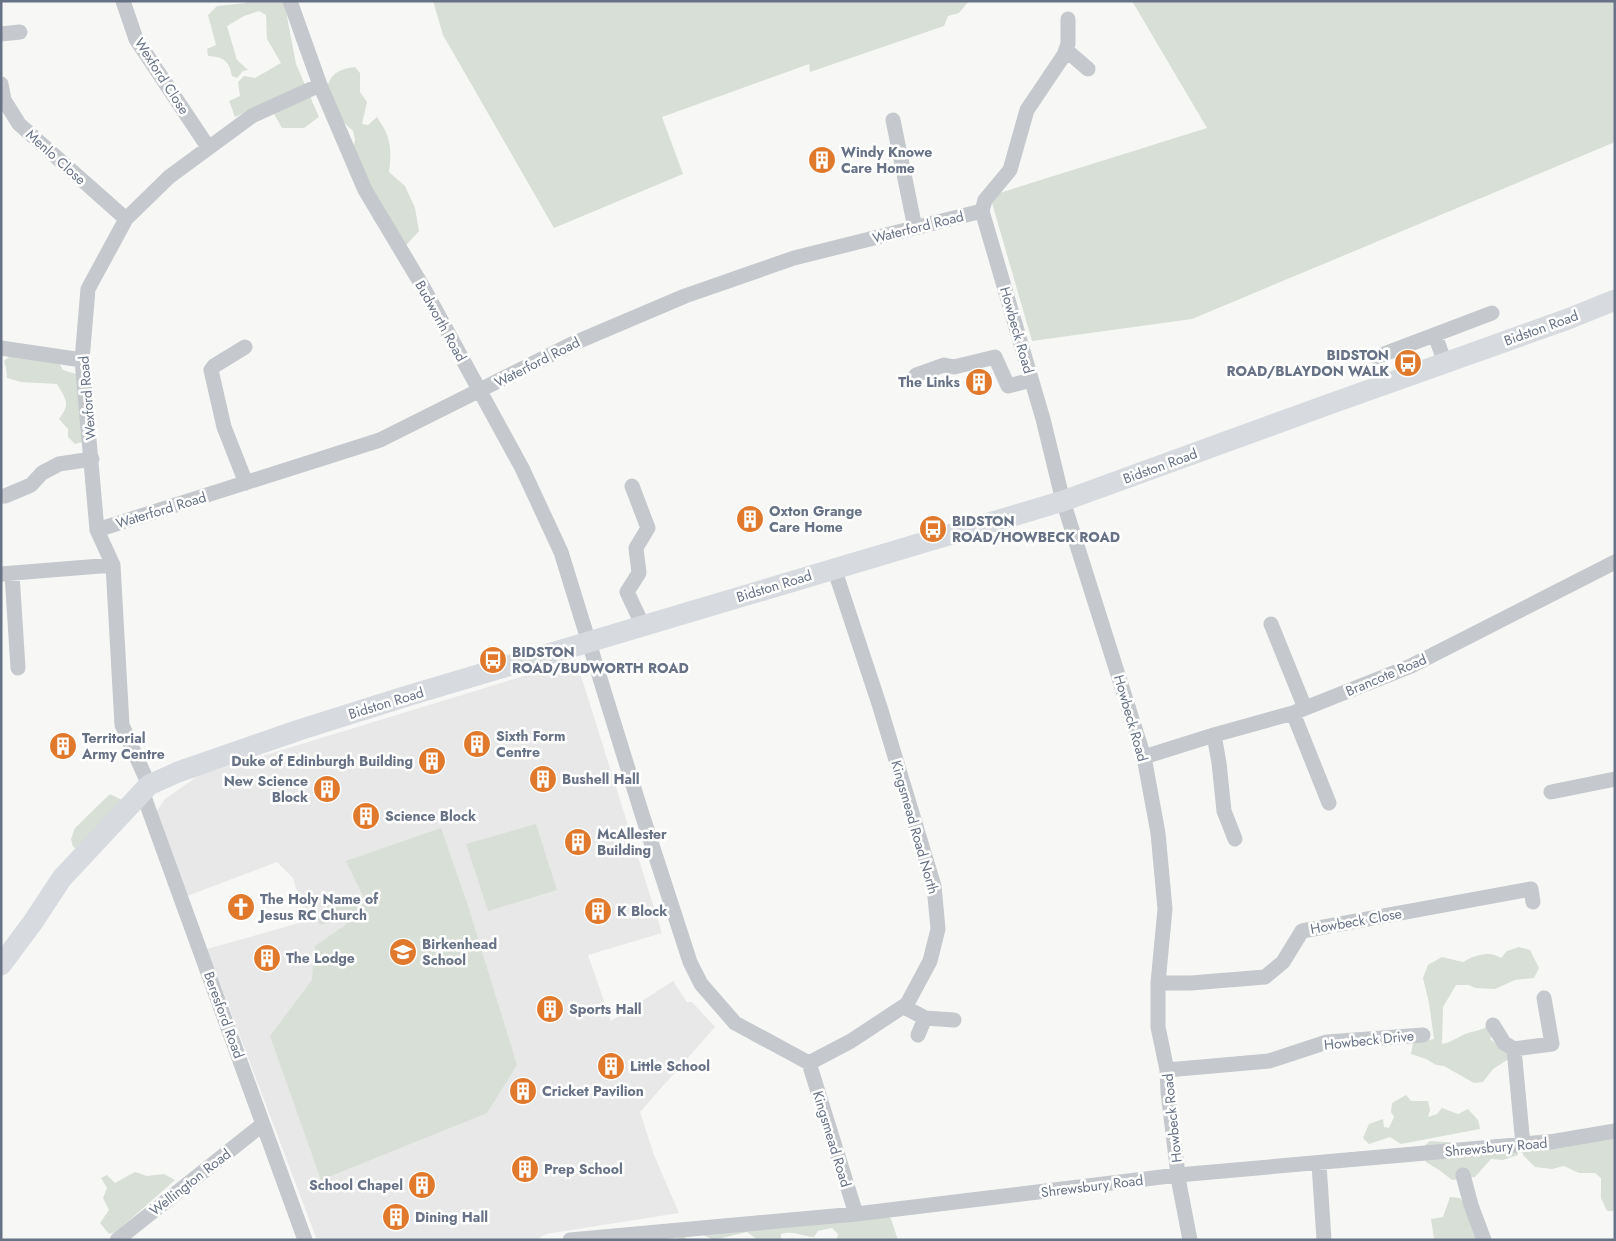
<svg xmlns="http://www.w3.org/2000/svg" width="1616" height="1241" viewBox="0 0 1616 1241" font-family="Jost,sans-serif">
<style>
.built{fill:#e8e8e8}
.green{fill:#d8dfd6}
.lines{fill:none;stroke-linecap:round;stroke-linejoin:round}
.street{stroke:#c5c8cc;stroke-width:15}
.secondary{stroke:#d7dadf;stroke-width:21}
.labels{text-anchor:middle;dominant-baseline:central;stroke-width:5;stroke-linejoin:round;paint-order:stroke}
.street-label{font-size:14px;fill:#677286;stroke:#fff}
.poi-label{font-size:14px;font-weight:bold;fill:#677286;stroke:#fff;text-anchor:start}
</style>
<rect width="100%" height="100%" fill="#f7f8f5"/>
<!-- built -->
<path class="built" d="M576,660L662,933L588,955L611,1021L673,981L687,1002H692L715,1027L640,1112L654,1155L679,1213L546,1234L536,1240H317L207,949L306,921L293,878L277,862L187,896L157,812L158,809L165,799L202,773L203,774Z"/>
<!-- green -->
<path class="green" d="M247,1H284L296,64L319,117L304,128H282L274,114L250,110L235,117L229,101L240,96L238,82L244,76L255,78L281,63L267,39L266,15L259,11L244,16L227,26L237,60L248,70L243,71L237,78L232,76C229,60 223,57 208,56L207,49L216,45L208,15L217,6L246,3Z
M433,1H969L959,13L948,16L944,26L810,72L809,64L662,117L683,174L554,228L443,35Z
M1132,1H1615V142L1192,319L1032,341L990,196L1207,128Z
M355,67L360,73V92L367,102L362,124L368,125L377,117C391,137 392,148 389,172L405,186L415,208L419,231L402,250L392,242L373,219L374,203L351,159L355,139L353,131L339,118L325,96C329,76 334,70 355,67Z
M10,356L58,361L63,370L79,375L86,441L75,444L68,437V429L59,419C71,403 66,400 57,384L21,382L7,378L6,368L4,361Z
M110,794L126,802L80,850L73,847L71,839L75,828Z
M536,824L557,890L488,911L466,844Z
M441,828L467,903L517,1065L487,1113L321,1180L270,1036L312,980L315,946L347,924L335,921L320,925L318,919C327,901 344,898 363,896L346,861Z
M1519,947L1530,950L1539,968L1534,978L1515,980L1495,989L1475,988L1469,985H1456L1443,1007L1442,1044C1452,1042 1456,1038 1465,1034C1473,1031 1480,1031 1488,1026L1494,1033L1490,1039L1512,1057L1493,1069L1483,1082L1474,1083L1444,1066L1436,1065L1426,1059L1411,1054L1413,1043L1434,1039L1429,1003L1423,978L1428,965L1442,957L1463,962C1474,955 1490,950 1501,958L1507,951Z
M1406,1095L1411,1101H1428L1430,1110L1428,1117L1437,1114L1442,1108L1458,1114L1468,1109L1478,1120L1480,1129L1401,1144L1390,1137L1369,1144L1363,1138L1369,1124L1383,1119L1384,1127L1389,1128L1394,1117L1391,1112L1392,1103Z
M1615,1128V1211H1607L1601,1198V1178L1595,1173H1579L1564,1166L1552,1169L1535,1167L1523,1155L1525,1136L1547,1134L1572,1135Z
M1497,1139H1517L1518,1155L1503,1160L1491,1159L1475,1177L1452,1180L1439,1170L1426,1162L1422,1148L1430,1141L1476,1144Z
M135,1172L147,1176L164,1174L175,1180L116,1232L109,1234L100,1223L109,1210L103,1198L107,1188L101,1178L107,1175L115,1183Z
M1450,1197L1460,1198L1467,1207L1479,1240L1434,1239L1431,1219L1443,1217Z
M879,1208L891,1219L898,1240H837L838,1234L832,1228L818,1231L814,1237C801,1236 794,1230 781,1234V1240H758L747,1232L714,1240L703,1235L685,1237L687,1240H677L683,1226Z"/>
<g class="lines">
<!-- street -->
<path class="street" d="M123,1L136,39L208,147
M290,1L320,85L365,190L423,287L522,468L561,552L641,811L690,962L701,984L735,1023L809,1063
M1068,19V44L1064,55L1027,110L1010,170L985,200L982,211L1043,419L1063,501L1144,757L1158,833L1165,909L1158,983V1027L1167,1070L1168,1092L1179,1183L1190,1240
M1,34L20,32
M1066,50L1088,69
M1,84L4,100L19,124L126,219
M893,120L915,228
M1435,335L1445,363
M245,347L214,366L211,370L224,427L246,483
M1,348L82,360
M1376,357L1492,313
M916,375L944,365L954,367L995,357L1008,386L1031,380
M632,486L648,528L636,548L639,573L627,592L643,626
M1,496H5L31,485L42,473L59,464L92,459
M97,530L380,440L572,344L685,296L794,258L982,211
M1,574L113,565
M12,574L18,668
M1271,624L1305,708
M1293,713L1329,803
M1214,735L1219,763L1224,811L1235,839
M1144,757L1214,735L1293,713L1411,666L1615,562
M149,785L122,725L113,565L97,530L82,360L88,289L126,219L169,177L252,116L320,85
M142,791L305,1240
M1551,792L1615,779
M1158,983H1191L1265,977L1283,962L1302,931L1531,889L1533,902
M904,1007L925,1018L954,1020
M1493,1025L1504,1043L1514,1049
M918,1035L925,1018
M809,1063L851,1041L907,1004L930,961L938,929L934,886L880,707L834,568
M809,1063L856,1214
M1167,1070L1269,1061L1327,1042L1423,1035
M1523,1145L1514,1049L1552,1044L1544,998
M1319,1164L1324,1240
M1463,1175L1471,1205L1484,1240
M117,1240L263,1124
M570,1240L856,1214L1178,1175L1550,1142L1615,1131"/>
<!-- secondary -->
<path class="secondary" d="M1,965L33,922L62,878L149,785L178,772L299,730L407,696L1063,501L1327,405L1568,319L1615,300"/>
</g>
<!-- icons -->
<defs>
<g id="building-disc" transform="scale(1.4375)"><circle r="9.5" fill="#e1792c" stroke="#fff"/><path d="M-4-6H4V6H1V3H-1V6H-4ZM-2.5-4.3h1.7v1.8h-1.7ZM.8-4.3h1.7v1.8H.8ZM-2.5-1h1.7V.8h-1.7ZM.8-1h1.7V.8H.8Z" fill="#fff"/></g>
<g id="bus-disc" transform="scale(1.4375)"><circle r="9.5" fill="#e1792c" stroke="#fff"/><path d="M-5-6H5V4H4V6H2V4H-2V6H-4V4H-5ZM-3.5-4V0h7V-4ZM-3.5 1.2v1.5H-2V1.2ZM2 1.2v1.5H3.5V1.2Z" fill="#fff"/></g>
<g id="church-disc" transform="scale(1.4375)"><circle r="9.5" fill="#e1792c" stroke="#fff"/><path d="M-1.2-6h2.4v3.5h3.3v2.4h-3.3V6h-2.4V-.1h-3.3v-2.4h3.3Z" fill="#fff"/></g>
<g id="school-disc" transform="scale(1.4375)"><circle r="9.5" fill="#e1792c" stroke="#fff"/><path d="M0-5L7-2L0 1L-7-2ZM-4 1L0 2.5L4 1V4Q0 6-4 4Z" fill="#fff"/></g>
</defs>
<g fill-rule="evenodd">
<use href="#building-disc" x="822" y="160"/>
<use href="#bus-disc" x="1408" y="363"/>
<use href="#building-disc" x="979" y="382"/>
<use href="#building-disc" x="750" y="519"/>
<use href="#bus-disc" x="933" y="529"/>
<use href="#bus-disc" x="493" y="660"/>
<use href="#building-disc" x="477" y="744"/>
<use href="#building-disc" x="63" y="746"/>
<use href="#building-disc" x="432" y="761"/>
<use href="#building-disc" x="543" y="779"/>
<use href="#building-disc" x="327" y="789"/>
<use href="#building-disc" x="366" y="816"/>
<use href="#building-disc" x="578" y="842"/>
<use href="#church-disc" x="241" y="907"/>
<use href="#building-disc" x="598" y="911"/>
<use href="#school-disc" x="403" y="952"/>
<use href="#building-disc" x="267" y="958"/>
<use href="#building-disc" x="550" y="1009"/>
<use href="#building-disc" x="611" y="1066"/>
<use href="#building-disc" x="523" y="1091"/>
<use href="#building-disc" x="525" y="1169"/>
<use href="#building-disc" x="422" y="1185"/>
<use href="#building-disc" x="396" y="1217"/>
</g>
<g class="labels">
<!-- street labels -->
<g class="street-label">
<text transform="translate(162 76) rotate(57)">Wexford Close</text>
<text transform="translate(56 157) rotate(42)">Menlo Close</text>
<text transform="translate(918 227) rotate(-14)">Waterford Road</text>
<text transform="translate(441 321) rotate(61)">Budworth Road</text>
<text transform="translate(1541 328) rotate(-20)">Bidston Road</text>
<text transform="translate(1017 330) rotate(74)">Howbeck Road</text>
<text transform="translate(537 362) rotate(-27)">Waterford Road</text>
<text transform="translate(87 398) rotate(-95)">Wexford Road</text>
<text transform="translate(1160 466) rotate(-20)">Bidston Road</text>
<text transform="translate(161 510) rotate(-17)">Waterford Road</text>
<text transform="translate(774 586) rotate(-17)">Bidston Road</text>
<text transform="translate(1386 675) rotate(-23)">Brancote Road</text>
<text transform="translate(386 703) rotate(-17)">Bidston Road</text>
<text transform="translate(1131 718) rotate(74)">Howbeck Road</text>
<text transform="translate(915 827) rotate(74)">Kingsmead Road North</text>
<text transform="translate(1356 921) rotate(-10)">Howbeck Close</text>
<text transform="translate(224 1015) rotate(70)">Beresford Road</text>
<text transform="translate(1369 1040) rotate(-6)">Howbeck Drive</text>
<text transform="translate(1172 1118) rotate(-96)">Howbeck Road</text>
<text transform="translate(832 1139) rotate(73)">Kingsmead Road</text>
<text transform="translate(1496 1147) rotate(-5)">Shrewsbury Road</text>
<text transform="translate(190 1182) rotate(-38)">Wellington Road</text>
<text transform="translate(1092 1186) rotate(-7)">Shrewsbury Road</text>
</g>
<!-- poi labels -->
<g class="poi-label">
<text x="841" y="152">Windy Knowe<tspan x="841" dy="16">Care Home</tspan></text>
<text x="1389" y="355" text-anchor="end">BIDSTON<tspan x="1389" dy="16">ROAD/BLAYDON WALK</tspan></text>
<text x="960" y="382" text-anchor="end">The Links</text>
<text x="769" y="511">Oxton Grange<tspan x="769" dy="16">Care Home</tspan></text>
<text x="952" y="521">BIDSTON<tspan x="952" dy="16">ROAD/HOWBECK ROAD</tspan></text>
<text x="512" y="652">BIDSTON<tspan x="512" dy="16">ROAD/BUDWORTH ROAD</tspan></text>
<text x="496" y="736">Sixth Form<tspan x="496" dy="16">Centre</tspan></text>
<text x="82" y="738">Territorial<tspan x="82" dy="16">Army Centre</tspan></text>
<text x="413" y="761" text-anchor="end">Duke of Edinburgh Building</text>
<text x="562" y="779">Bushell Hall</text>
<text x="308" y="781" text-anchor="end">New Science<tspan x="308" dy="16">Block</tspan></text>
<text x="385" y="816">Science Block</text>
<text x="597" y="834">McAllester<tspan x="597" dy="16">Building</tspan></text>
<text x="260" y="899">The Holy Name of<tspan x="260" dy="16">Jesus RC Church</tspan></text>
<text x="617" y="911">K Block</text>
<text x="422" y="944">Birkenhead<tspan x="422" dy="16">School</tspan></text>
<text x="286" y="958">The Lodge</text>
<text x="569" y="1009">Sports Hall</text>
<text x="630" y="1066">Little School</text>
<text x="542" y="1091">Cricket Pavilion</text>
<text x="544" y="1169">Prep School</text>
<text x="403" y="1185" text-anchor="end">School Chapel</text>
<text x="415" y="1217">Dining Hall</text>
</g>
</g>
<!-- border -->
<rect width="1616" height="1241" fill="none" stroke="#677286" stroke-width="5"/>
</svg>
